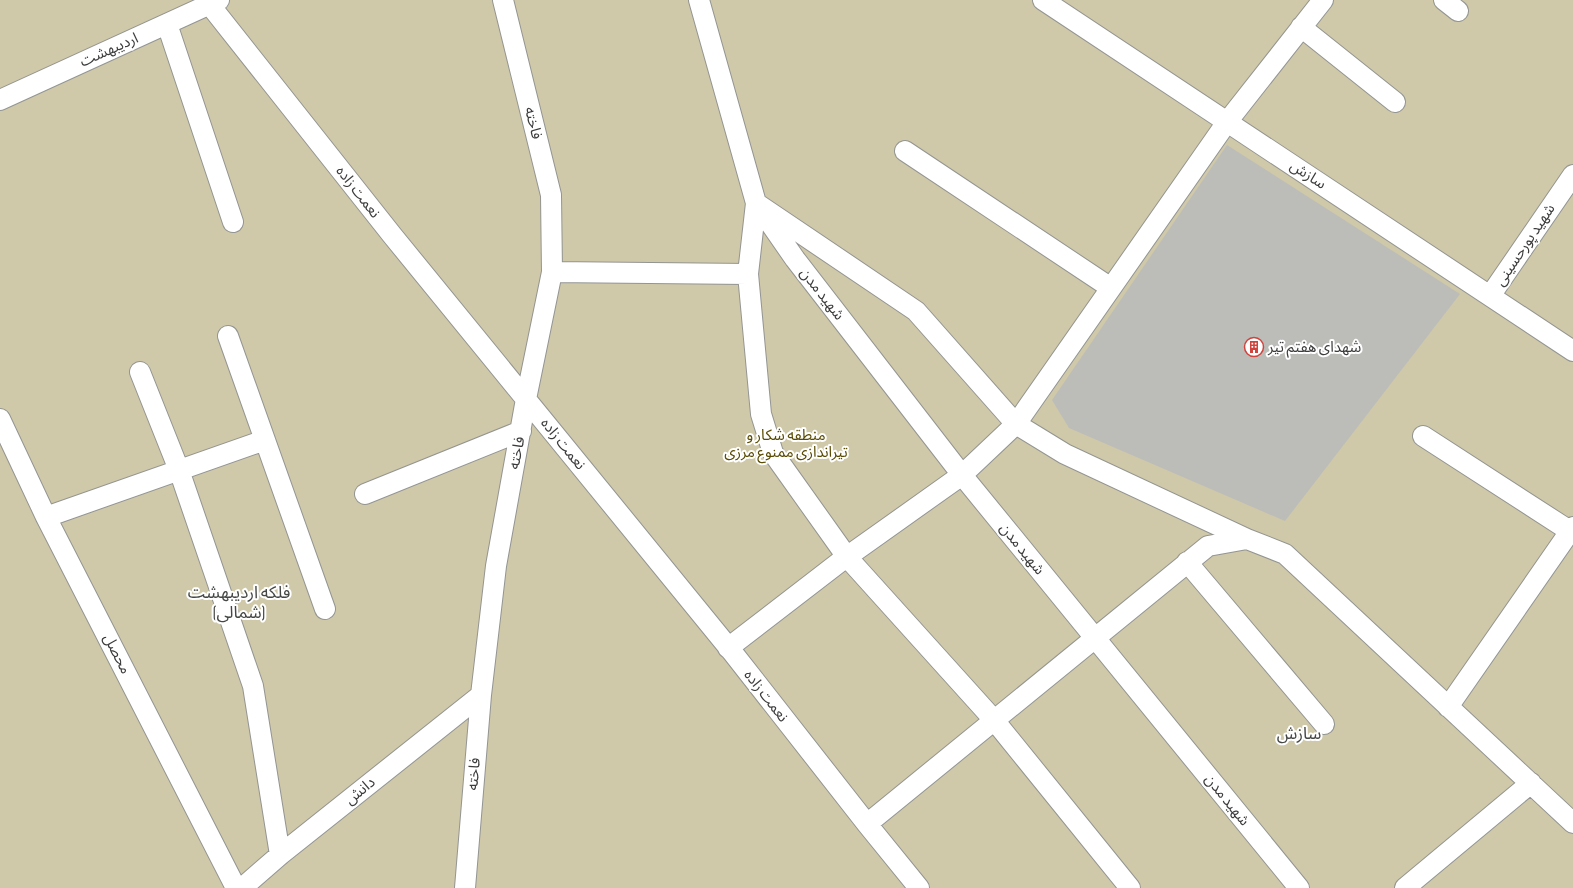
<svg xmlns="http://www.w3.org/2000/svg" width="1573" height="888" viewBox="0 0 1573 888" font-family="'Sofia Sans Condensed','Noto Sans Arabic',sans-serif">
<style>
.green{fill:#cfc8a9}
.building{fill:#bcbdb9}
.lines{fill:none;stroke-linecap:round;stroke-linejoin:round}
.street-casing{stroke:#939592;stroke-width:22}
.street{stroke:#fff;stroke-width:20}
.labels{text-anchor:middle;dominant-baseline:central;stroke-width:4;stroke-linejoin:round;paint-order:stroke}
.street-label{font-size:15px;fill:#3b3c3b;stroke:#fff}
.poi-label{font-size:15px;fill:#3b3c3b;stroke:#fff;text-anchor:start}
.park-label{font-size:15px;fill:#5a4b02;stroke:#fff}
.quarter-label{font-size:17px;fill:#444744;stroke:#fff}
</style>
<rect width="100%" height="100%" fill="#ebeeea"/>
<!-- green -->
<path class="green" d="M0,0H1573V888H0Z"/>
<!-- building -->
<path class="building" d="M1227,145L1460,294L1285,521L1069,428L1052,400Z"/>
<g class="lines">
<!-- street casing -->
<g class="street-casing">
<path id="street" d="M206,0L392,235L733,653L867,824L919,888
M699,0L756,203L795,259L962,475L1299,888
M1043,0L1573,351
M1444,0L1458,11
M167,24L233,222
M1301,27L1395,102
M0,100L219,0
M905,151L1111,288
M552,272L748,274
M1490,296L1573,175
M228,336L325,609
M140,372L179,470L253,686L280,855
M0,419L46,517L236,888
M1423,436L1573,533
M365,494L521,431
M46,517L265,440
M1187,562L1324,724
M728,648L841,561L962,475L1016,424L1227,122L1323,0
M1448,707L1573,527
M867,824L1208,546L1247,539
M242,888L280,855L481,695
M465,888L481,695L496,566L526,399L552,272L551,195L503,0
M1130,888L994,720L847,557L773,453L761,414L748,274L756,203L916,311L1016,424L1065,454L1247,539L1285,554L1573,823
M1405,888L1531,783"/>
</g>
<!-- street -->
<use href="#street" class="street"/>
</g>
<!-- icons -->
<defs>
<g id="building-ring" transform="scale(1)"><circle r="9.5" fill="#fff" stroke="#d1433c" stroke-width="1.5"/><path d="M-4-6H4V6H1V3H-1V6H-4ZM-2.5-4.3h1.7v1.8h-1.7ZM.8-4.3h1.7v1.8H.8ZM-2.5-1h1.7V.8h-1.7ZM.8-1h1.7V.8H.8Z" fill="#d1433c"/></g>
</defs>
<g fill-rule="evenodd">
<use href="#building-ring" x="1254" y="347"/>
</g>
<g class="labels">
<!-- street labels -->
<g class="street-label">
<text transform="translate(109 50) rotate(-24)">اردیبهشت</text>
<text transform="translate(533 123) rotate(76)">فاخته</text>
<text transform="translate(1308 175) rotate(33)">سازش</text>
<text transform="translate(358 192) rotate(52)">نعمت زاده</text>
<text transform="translate(1525 245) rotate(-56)">شهید پورحسینی</text>
<text transform="translate(822 294) rotate(52)">شهید مدن</text>
<text transform="translate(563 444) rotate(51)">نعمت زاده</text>
<text transform="translate(517 453) rotate(-79)">فاخته</text>
<text transform="translate(1022 549) rotate(51)">شهید مدن</text>
<text transform="translate(117 654) rotate(63)">محصل</text>
<text transform="translate(766 696) rotate(52)">نعمت زاده</text>
<text transform="translate(474 774) rotate(-85)">فاخته</text>
<text transform="translate(360 791) rotate(-39)">دانش</text>
<text transform="translate(1227 800) rotate(51)">شهید مدن</text>
</g>
<!-- poi labels -->
<g class="poi-label">
<text x="1268" y="347">شهدای هفتم تیر</text>
</g>
<!-- park labels -->
<g class="park-label">
<text x="786" y="435">منطقه شکار و<tspan x="786" dy="17">تیراندازی ممنوع مرزی</tspan></text>
</g>
<!-- quarter labels -->
<g class="quarter-label">
<text x="239" y="593">فلکه اردیبهشت<tspan x="239" dy="20">(شمالی)</tspan></text>
<text x="1299" y="734">سازش</text>
</g>
</g>
</svg>
